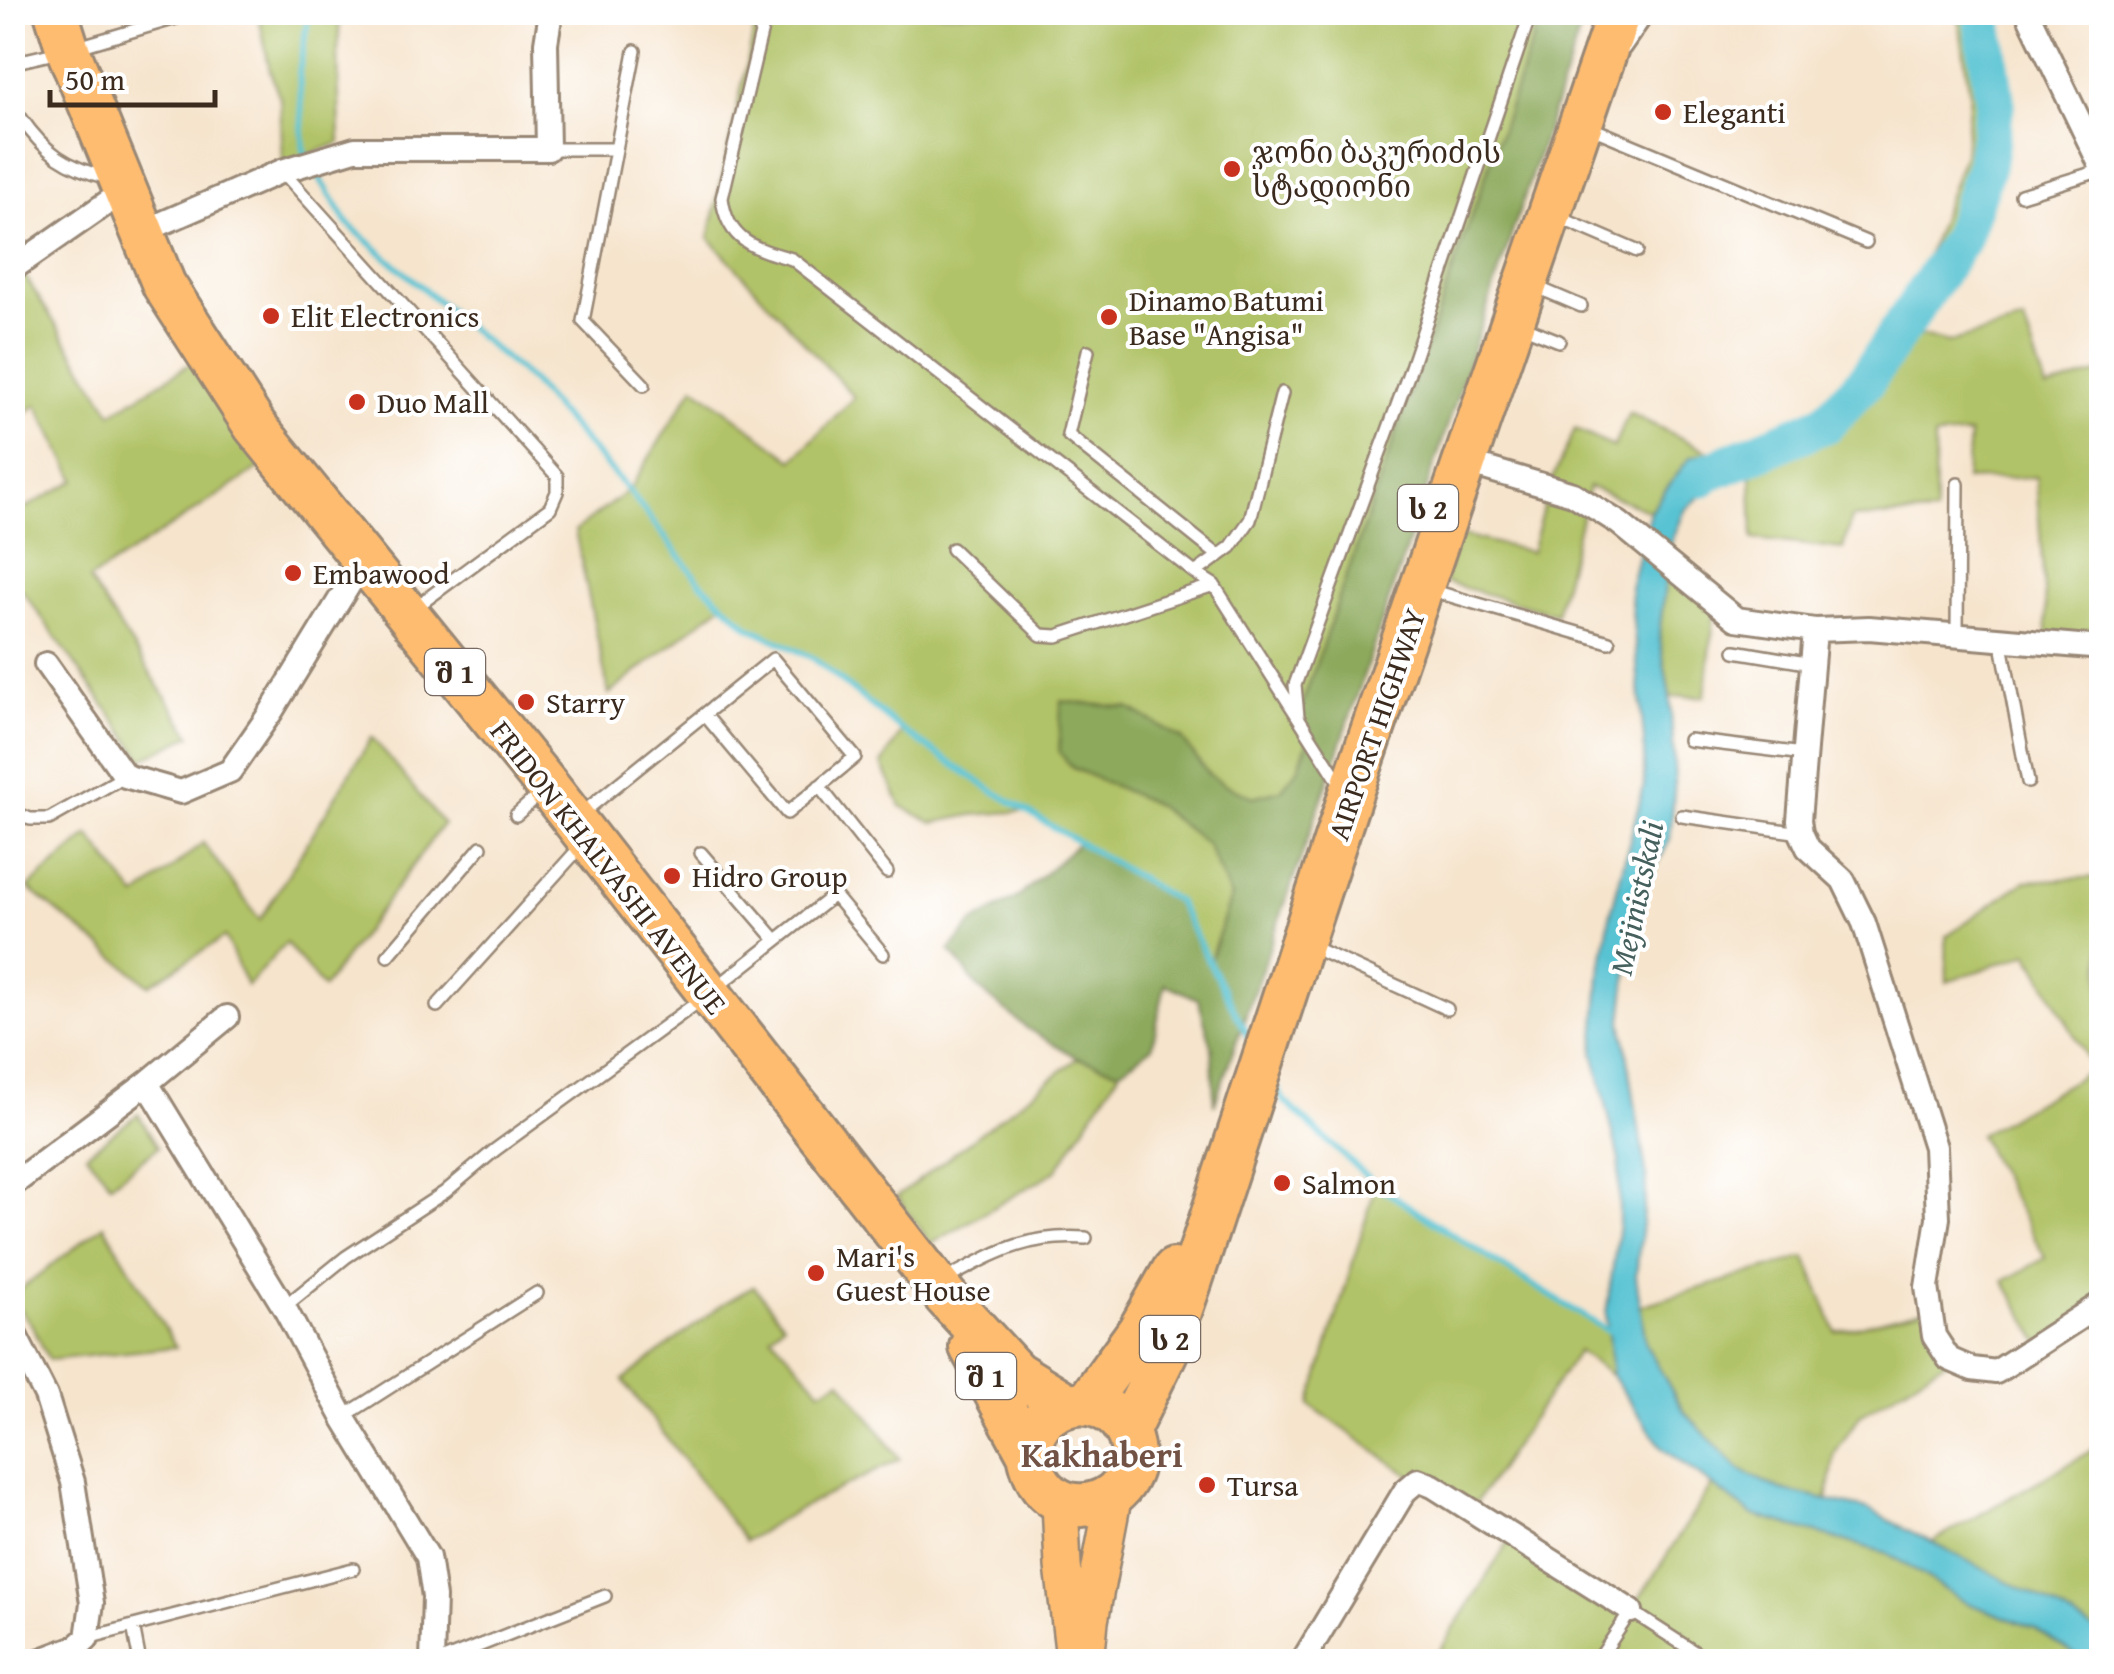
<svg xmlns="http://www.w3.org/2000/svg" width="2114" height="1674" viewBox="0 0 2114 1674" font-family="'Gentium Book Plus','Noto Serif Georgian',serif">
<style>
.green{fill:#b1c367;stroke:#767642;stroke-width:2.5}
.forest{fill:#8ca95c;stroke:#646a3d;stroke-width:2.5}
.water{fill:#58c3d3;stroke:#4a7678;stroke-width:2.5}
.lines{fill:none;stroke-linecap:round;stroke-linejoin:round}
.stream{stroke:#58c3d3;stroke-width:6}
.river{stroke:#58c3d3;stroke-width:40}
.lane-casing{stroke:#988775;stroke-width:16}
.street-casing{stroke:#988775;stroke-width:28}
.primary-casing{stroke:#988775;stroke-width:40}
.highway-casing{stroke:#988775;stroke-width:48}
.lane{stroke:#fff;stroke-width:11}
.street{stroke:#fff;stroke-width:22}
.primary{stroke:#febc70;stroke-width:35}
.highway{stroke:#febc70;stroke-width:42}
.poi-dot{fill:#c8321e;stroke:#fff;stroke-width:4}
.labels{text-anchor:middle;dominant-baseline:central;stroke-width:8;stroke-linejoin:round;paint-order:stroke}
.shield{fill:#fff;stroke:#766a62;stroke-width:2.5}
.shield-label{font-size:28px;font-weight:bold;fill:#3b2a1e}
.poi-label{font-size:30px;fill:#3b2a1e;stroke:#fff;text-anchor:start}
.street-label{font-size:30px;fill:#3b2a1e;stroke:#fff}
.water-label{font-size:32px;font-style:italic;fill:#45605d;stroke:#fff}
.quarter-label{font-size:35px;font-weight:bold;fill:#725245;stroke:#fff}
</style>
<rect width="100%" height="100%" fill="#fff"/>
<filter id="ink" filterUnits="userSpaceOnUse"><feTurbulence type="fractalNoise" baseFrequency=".01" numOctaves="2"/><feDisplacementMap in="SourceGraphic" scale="20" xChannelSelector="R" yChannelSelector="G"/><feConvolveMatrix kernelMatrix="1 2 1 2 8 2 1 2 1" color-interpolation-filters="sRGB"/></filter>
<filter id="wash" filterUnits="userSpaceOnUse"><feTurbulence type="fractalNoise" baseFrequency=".0048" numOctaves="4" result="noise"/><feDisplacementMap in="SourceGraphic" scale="40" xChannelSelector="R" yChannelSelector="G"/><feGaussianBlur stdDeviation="2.25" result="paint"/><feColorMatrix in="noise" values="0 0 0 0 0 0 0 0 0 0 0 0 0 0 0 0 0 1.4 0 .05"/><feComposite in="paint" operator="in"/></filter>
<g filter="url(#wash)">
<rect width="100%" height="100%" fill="#f6e4cc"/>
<!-- green -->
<path class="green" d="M265,13H340L338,52L340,143L283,164L280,98L270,71L260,21Z
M758,13H1542L1298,716L1310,735L1298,769L1281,790L1253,797L1225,785L1208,774L1182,739L1128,708L1061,702L1073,768L1153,803L1207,844L1231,897L1209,965L1177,901L1027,811L972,815L933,823L901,806L882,764L902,731L813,658L749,627L723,604L609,694L575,531L629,490L694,386L793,460L854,397L709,238Z
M1958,13H1982L1995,102L1986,164L1960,240L1900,330L1948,343L2024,322L2046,389L2101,372V648L2048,643L2036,477L1966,480L1969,434L1934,438L1935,514L1851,518L1843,549L1753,539L1750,442L1826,423L1867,379L1900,330L1964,155L1970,94Z
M23,273L112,413L201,357L269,462L89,580L191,735L143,759L22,590L13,597V515L76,480L37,405L13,421V281Z
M1629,413L1710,452L1690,457L1650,511L1589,487L1556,614L1444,582L1458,534L1531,552L1549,487L1575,429L1613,447Z
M1670,546L1691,582L1716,602L1705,696L1670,697L1659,634Z
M372,737L443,824L323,988L286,943L247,986L225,937L149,985L28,888L89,835L137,897L203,843L260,920Z
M2101,877V1303L2040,1343L2004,1281L2045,1258L1979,1135L2093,1069L2029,953L1947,982L1946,936L2025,881Z
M1078,1058L1120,1071L1056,1171L931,1244L897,1197Z
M138,1114L158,1147L111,1184L86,1154Z
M1376,1185L1608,1331L1612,1376L1578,1351L1471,1510L1406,1473L1310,1405Z
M104,1225L176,1347L49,1360L31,1324L13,1301V1295Z
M1806,1257L1836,1332L1930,1308L1949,1359L1860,1415L1835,1453L1827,1500L1781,1490L1740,1470L1684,1412L1646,1345L1640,1306Z
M754,1286L783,1323L771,1335L821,1390L841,1380L900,1459L799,1509L745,1541L623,1380L723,1304Z
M2101,1445V1634L2036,1596L1931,1543Z
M1712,1485L1753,1515L1887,1553L1965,1602L2034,1628L2083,1661L1433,1662L1512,1536L1631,1611Z"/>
<!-- forest -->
<path class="forest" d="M1542,13H1586L1332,770L1214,1105L1212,1047L1198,999L1165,984L1152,1047L1120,1071L1078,1058L1028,1029L979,989L950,950L973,923L1021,895L1079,842L1177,901L1209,963L1231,897L1207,844L1153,803L1073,768L1059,752L1061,701L1128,708L1182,739L1208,774L1225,785L1253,797L1281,790L1298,769L1310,736L1298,716Z"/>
<!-- water -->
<path class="water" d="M1750,442L1751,467L1720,479L1685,510L1670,546L1659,634L1670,697L1675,781L1670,839L1641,898L1629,958L1622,1021L1647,1179L1636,1276L1646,1345L1684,1412L1740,1470L1781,1490L1867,1509L2036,1596L2101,1634V1661H2083L2034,1628L1965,1602L1887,1553L1753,1515L1663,1449L1612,1376L1606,1314L1619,1225V1160L1594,1052L1600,977L1609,920L1644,785V740L1630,588L1650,511L1690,457Z"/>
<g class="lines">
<!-- stream -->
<path class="stream" d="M309,12L299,72L304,152L348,224L531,381L628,490L700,582L749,627L813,658L903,731L993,791L1177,901L1251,1042
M1274,1083L1284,1101L1376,1185L1508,1270L1615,1335"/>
<!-- river -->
<path class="river" d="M1702,477L1707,473L1826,423L1867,379L1960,240L1986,164L1995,102L1982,12"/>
</g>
</g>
<g filter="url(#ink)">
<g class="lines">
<!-- lane casing -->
<g class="lane-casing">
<path id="lane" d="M766,12L722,198C727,241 755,249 792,259L1195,573L1231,547L1250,520L1282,393
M635,51L583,321L644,385
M12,63L68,50L196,12
M21,118C45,153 67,167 107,178
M1589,127L1866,242
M548,149H616
M282,171L557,476V492L550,508L412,610
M2021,195L2102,170
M1558,217L1637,251
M1534,286L1581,306
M1519,325L1559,341
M1088,351L1068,435L1219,556
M952,549L1041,635L1057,636L1214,585
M1195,573L1214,585L1338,780
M1430,590L1609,642
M1957,635L1958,484
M2001,639L2028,782
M1735,651L1812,664
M1298,716L1295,685L1409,373L1531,12
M1689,740L1804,754
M819,786L887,872
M12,811L30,819H49L125,776
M581,814L773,659L855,757L787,813L705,715
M516,815L541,793
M1682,816L1801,833
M701,853L776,940
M1310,946L1447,1009
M388,956L481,847
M717,987L834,895L883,954
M437,1006L582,845
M944,1280C996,1253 1024,1234 1086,1238
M284,1307L346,1257L445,1192L495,1150L702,999
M343,1417L537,1293
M133,1626L140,1662
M87,1638L353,1569
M438,1662L605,1596
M1597,1662L1631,1611L1710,1662"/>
</g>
<!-- street casing -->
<g class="street-casing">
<path id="street" d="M2027,12L2102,168
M1620,45L1643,12
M142,232L282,171L355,149H548L546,43L551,12
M12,269L124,191
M1464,462L1573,494L1619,523L1736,619L1815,630L1869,628L2102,648
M1815,630L1799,820L1801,833L1808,848L1843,880L1864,923L1935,1147L1938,1218L1927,1287L1934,1336L1949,1359L1972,1369L1996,1372L2102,1303
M46,664L125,776L181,792L230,771L271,712L364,560
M147,1083L284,1307L343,1417L428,1557L434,1597L432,1662
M12,1185L147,1083L227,1017
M12,1329L46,1396L73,1482L92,1603L87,1638L78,1646L36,1662
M1302,1662L1405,1491L1418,1480L1433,1486L1631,1611"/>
</g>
<!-- primary casing -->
<g class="primary-casing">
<path id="primary" d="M1060,1502L1063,1566L1073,1650
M1086,1662L1090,1621L1114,1494"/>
</g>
<!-- highway casing -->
<g class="highway-casing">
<path id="highway" d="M56,12L68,50L164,285L255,426L548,787L946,1297L1016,1373L1068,1405
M971,1347L1029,1454C1046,1543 1154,1502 1129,1436C1124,1424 1114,1413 1102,1408C1078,1397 1047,1408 1035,1431C1032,1438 1031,1447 1029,1454
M1087,1403L1139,1331L1174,1270
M1127,1432L1166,1352L1191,1280L1352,790L1619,12"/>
</g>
<!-- lane -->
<use href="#lane" class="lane"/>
<!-- street -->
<use href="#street" class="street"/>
<!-- primary -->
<use href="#primary" class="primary"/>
<!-- highway -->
<use href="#highway" class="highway"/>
</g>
</g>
<!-- markers -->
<g class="poi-dot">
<circle cx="1663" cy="112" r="10"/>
<circle cx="1232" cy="169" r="10"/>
<circle cx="271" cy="316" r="10"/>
<circle cx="1109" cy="317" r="10"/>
<circle cx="357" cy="402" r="10"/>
<circle cx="293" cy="573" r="10"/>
<circle cx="526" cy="702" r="10"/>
<circle cx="672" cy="876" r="10"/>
<circle cx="1282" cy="1183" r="10"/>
<circle cx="816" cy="1273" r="10"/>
<circle cx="1207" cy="1485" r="10"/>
</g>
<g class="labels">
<!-- shield labels -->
<g class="shield">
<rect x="1398" y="485" width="60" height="46" rx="8"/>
<rect x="425" y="649" width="60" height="46" rx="8"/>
<rect x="1140" y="1316" width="60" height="46" rx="8"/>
<rect x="956" y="1353" width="60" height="46" rx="8"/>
</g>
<g class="shield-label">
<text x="1428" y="508">ს 2</text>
<text x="455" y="672">შ 1</text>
<text x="1170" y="1339">ს 2</text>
<text x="986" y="1376">შ 1</text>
</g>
<!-- poi labels -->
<g class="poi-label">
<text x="1683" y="112">Eleganti</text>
<text x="1252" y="152">ჯონი ბაკურიძის<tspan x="1252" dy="34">სტადიონი</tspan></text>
<text x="1129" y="300">Dinamo Batumi<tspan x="1129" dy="34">Base "Angisa"</tspan></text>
<text x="291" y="316">Elit Electronics</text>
<text x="377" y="402">Duo Mall</text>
<text x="313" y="573">Embawood</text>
<text x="546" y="702">Starry</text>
<text x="692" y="876">Hidro Group</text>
<text x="1302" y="1183">Salmon</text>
<text x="836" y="1256">Mari's<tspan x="836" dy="34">Guest House</tspan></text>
<text x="1227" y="1485">Tursa</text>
</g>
<!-- street labels -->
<g class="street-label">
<text transform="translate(1376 724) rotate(-71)">AIRPORT HIGHWAY</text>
<text transform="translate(609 867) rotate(52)">FRIDON KHALVASHI AVENUE</text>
</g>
<!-- water labels -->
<g class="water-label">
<text transform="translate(1636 898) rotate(-78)">Mejinistskali</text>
</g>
<!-- quarter labels -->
<g class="quarter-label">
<text x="1102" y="1454">Kakhaberi</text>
</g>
</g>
<!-- margin -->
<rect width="2114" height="1674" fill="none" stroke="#fff" stroke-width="50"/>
<!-- scale -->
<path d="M50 90v15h165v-15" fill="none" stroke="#3b2a1e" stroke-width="5"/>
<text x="65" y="90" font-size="30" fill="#3b2a1e" stroke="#ffffff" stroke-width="8" paint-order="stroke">50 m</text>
</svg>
